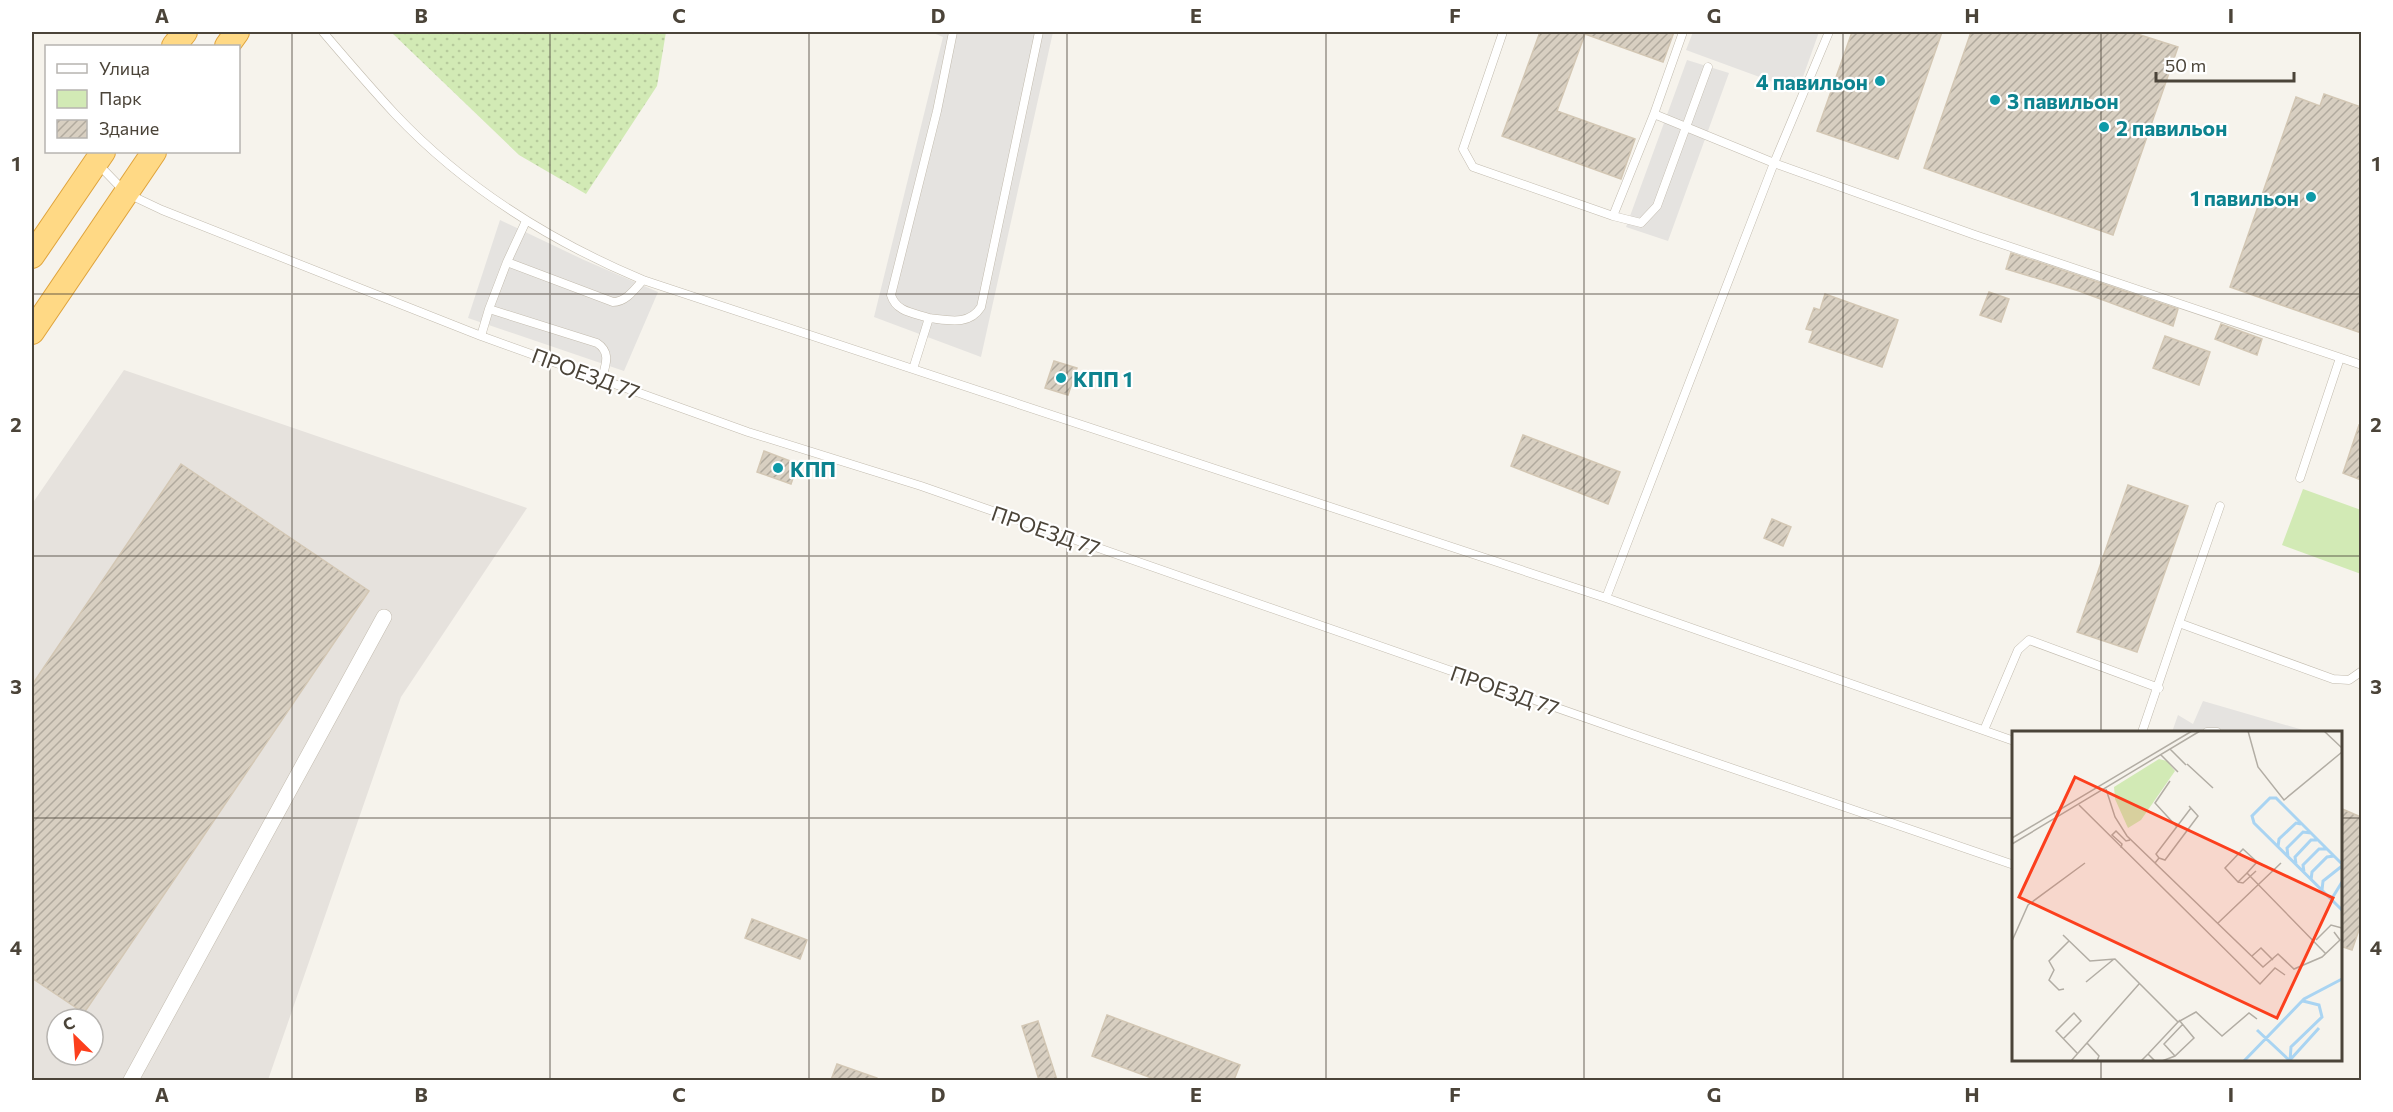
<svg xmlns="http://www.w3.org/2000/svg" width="2393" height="1112" viewBox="0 0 2393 1112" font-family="Commissioner,sans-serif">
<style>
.industrial{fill:#e6e2dd;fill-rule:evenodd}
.green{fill:url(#green-dots)}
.pitch{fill:#d2eab5}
.parking{fill:#e5e3e0}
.building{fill:url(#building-hatch);stroke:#d3c7b4;stroke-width:1.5}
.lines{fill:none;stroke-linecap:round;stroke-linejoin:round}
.service-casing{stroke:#c2bbae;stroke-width:9}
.minor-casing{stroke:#c2bbae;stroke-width:16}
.trunk-casing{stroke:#e0a43c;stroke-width:26}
.service{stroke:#fff;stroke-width:8}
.minor{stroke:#fff;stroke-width:15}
.trunk{stroke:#ffd985;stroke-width:24}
.grid{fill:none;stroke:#4b4439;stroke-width:1.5;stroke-opacity:0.55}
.culture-dot{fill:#0f9aa8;stroke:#fff;stroke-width:2}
.labels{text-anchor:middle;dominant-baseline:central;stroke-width:4.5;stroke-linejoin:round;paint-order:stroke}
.culture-label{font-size:21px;font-weight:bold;fill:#0d838f;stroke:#fff;text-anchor:start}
.street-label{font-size:21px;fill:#4b4439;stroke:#fff}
.inset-river{fill:none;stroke:#a9d4f2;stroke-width:3}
.inset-road{fill:none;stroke:#b2ada4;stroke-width:1.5}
.view{fill:#fc3f1d;fill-opacity:0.15;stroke:#fc3f1d;stroke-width:3}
.inset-edge{fill:none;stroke:#4b4439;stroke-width:3}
.neatline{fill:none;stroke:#4b4439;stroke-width:2}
.grid-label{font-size:20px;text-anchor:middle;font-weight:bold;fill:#4b4439}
</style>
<defs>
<pattern id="green-dots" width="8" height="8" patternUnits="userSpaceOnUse" patternTransform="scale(1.5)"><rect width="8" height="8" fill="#d2eab5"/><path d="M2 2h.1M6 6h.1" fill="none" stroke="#b6ca9c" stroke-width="1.8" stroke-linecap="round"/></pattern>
<pattern id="building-hatch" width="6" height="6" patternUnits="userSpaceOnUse" patternTransform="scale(1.5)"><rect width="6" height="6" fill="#d8cfc1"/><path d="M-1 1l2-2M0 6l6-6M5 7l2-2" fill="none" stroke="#b1aa9e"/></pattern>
</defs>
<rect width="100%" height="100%" fill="#f6f3ec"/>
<!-- industrial -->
<path class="industrial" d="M124,370L527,508L401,697L268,1080H32V504ZM57,1019H93V1055H57Z"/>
<!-- green -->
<path class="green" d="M391,32H666L657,86L586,194L519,155Z"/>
<!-- pitch -->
<path class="pitch" d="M2303,489L2361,510V574L2282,545Z"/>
<!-- parking -->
<path class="parking" d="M931,32H1053L981,357L874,317L943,37Z
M1693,32H1819L1798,91L1686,50Z
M1687,60L1729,73L1668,241L1626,227Z
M500,220L584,260L658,292L624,371L468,318Z
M2203,701L2310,732H2172L2178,715L2193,724Z"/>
<!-- building -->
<path class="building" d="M1540,32H1674L1663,62L1585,34L1557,111L1635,139L1621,179L1502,136Z
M1852,32H1942L1898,159L1817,131Z
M1971,32H2131L2178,47L2113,235L1924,168Z
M2324,94L2361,107V333L2230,287L2296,97L2320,106Z
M2011,253L2178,309L2173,326L2079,291L2006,269Z
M1989,292L2009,299L2001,322L1980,315Z
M1825,294L1898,320L1882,367L1809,342L1813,331L1806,329L1814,308L1820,310Z
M2221,324L2262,339L2257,355L2215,339Z
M2165,336L2210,352L2199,385L2153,368Z
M1054,361L1077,368L1068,395L1045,388Z
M2359,425L2361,426V480L2343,473Z
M1523,435L1620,472L1608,504L1511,466Z
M764,451L798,464L791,484L757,472Z
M181,464L369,591L84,1013L32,978V685Z
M2128,485L2188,506L2137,652L2077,632Z
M1772,519L1791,527L1783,546L1764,538Z
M2340,808L2361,817V924L2352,950L2340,946Z
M752,919L807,940L800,959L745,938Z
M1107,1015L1240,1065L1234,1080H1157L1092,1056Z
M1038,1021L1057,1080H1039L1022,1026Z
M837,1064L877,1078V1080H831Z"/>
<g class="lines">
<!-- service casing -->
<g class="service-casing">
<path id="service" d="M323,32C346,59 370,87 395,114C464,187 550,241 643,280L1606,598L2014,741
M1503,32L1463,149L1473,167L1613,216L1654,114
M1683,32L1654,114L1774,163L1975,235L2362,365
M98,164L126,193L162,210L481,336L748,432L921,486L1629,733L2014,865
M1613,216L1641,223L1657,206L1708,67
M507,262L526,221
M929,318C948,320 969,326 981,307L1039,32
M481,336L489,309
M913,369L929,318C914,313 896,312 891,295L937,111L953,32
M602,378C606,364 611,352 597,343L489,309L507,262L613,302C626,302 635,289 643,280
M2300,478L2340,358
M1606,598L1774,163L1829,32
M2179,623L2220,506
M1984,730L2018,650L2029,640L2159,688
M2142,732L2179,623L2333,679L2349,680L2362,671
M2207,732H2217"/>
</g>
<!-- minor casing -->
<g class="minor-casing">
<path id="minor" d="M131,1080L384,617"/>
</g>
<!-- trunk casing -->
<g class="trunk-casing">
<path id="trunk" d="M174,46L185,32
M227,46L237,32
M32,256L103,152
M32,332L154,152"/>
</g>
<!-- service -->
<use href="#service" class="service"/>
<!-- minor -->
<use href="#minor" class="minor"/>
<!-- trunk -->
<use href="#trunk" class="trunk"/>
</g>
<!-- grid -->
<path class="grid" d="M292,32V1080M550,32V1080M809,32V1080M1067,32V1080M1326,32V1080M1584,32V1080M1843,32V1080M2101,32V732M32,294H2362M32,556H2362M32,818H2014M2340,818H2362M2101,1060V1080"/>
<!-- markers -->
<g class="culture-dot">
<circle cx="1880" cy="81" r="6"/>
<circle cx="1995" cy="100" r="6"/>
<circle cx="2104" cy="127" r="6"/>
<circle cx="2311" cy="197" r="6"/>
<circle cx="1061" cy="378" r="6"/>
<circle cx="778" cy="468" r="6"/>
</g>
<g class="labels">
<!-- culture labels -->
<g class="culture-label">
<text x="1868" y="81" text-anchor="end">4 павильон</text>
<text x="2007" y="100">3 павильон</text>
<text x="2116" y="127">2 павильон</text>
<text x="2299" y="197" text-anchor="end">1 павильон</text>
<text x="1073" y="378">КПП 1</text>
<text x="790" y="468">КПП</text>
</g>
<!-- street labels -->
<g class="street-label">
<text transform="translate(586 373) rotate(20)">ПРОЕЗД 77</text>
<text transform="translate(1046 530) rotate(19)">ПРОЕЗД 77</text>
<text transform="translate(1505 690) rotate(19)">ПРОЕЗД 77</text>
</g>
</g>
<!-- overview -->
<g transform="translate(2012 731)">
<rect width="330" height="330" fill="#f6f3ec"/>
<path d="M147,28L155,30L163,40L129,89L116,97L103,68L102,56Z" fill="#d2eab5"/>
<path class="inset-river" d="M266,116L267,108L284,92L289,93M276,126L275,117L291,101L299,102M284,133L283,126L299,109H305M330,133L264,67H258L240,85L242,92L330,179M292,141L291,134L307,118H315M299,149L300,141L315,126L322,125M310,159L311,150L330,135M319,169L330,151M245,299L277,329M278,329L307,297M232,330L292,268L330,248M278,330L279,316L310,286L307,274L291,270"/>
<path class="inset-road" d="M236,0L246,36L272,69L330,21M312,0L330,17M158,18L174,34M149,24L166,41M175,33L201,57M158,50L143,72L165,96M94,58L103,86L115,105L251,236L266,223L282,238L310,226L328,209L322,201M67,74L248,253L263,237L273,244M0,107L180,0M0,113L188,0M109,117L110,113L100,104L104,100L114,110L118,109M147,127L153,129L186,85L177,75M143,132L147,127L144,123L179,77M235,142L226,151L213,137L231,118L245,131L235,142L314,223M226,151L231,152L244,140M206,192L269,132M51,204L78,230L103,228L166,291L136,323M304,209L319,194L330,197M0,210L16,174L73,132M240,225L249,217L261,229M74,251L102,228M52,258L47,259L37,249L42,239L37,230L57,210M166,291L184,281L210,305L237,282L245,288M51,308L69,290L62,282L44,300L65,322M75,312L87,325L85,330M163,325L152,313L171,293M59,330L127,253M129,330L136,323L143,330M150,330L163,325L182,307L167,289"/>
<path class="view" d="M63,46L321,167L265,287L7,166Z"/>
<rect width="330" height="330" class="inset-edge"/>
</g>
<!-- border -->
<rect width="2393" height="1112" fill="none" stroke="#ffffff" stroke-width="66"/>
<!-- legend -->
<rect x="45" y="45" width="195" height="108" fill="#ffffff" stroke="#b7b4b0" stroke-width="1.5"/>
<rect x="57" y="64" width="30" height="9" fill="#ffffff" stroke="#b7b4b0" stroke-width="1.5"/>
<text x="99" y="75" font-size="18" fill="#4b4439">Улица</text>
<rect x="57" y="90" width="30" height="18" fill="#d2eab5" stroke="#b7b4b0" stroke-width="1.5"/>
<text x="99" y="105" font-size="18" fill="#4b4439">Парк</text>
<rect x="57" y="120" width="30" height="18" fill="url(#building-hatch)" stroke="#b7b4b0" stroke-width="1.5"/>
<text x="99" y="135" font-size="18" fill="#4b4439">Здание</text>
<!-- north arrow -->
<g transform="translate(75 1037) rotate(335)"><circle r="28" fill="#ffffff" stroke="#b7b4b0" stroke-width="1.5"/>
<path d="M0-4.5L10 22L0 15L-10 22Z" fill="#fc3f1d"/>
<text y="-9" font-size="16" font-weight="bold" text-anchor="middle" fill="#4b4439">С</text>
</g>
<!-- scale -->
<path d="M2156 72v9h138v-9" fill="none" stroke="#4b4439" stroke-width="3"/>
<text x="2165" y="72" font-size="18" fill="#4b4439" stroke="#ffffff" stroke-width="4.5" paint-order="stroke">50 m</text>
<rect x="33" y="33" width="2327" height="1046" class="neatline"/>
<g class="grid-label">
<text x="162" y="23">A</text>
<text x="421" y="23">B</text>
<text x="679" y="23">C</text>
<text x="938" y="23">D</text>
<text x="1196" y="23">E</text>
<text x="1455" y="23">F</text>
<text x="1714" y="23">G</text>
<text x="1972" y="23">H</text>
<text x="2231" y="23">I</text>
<text x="16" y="171">1</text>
<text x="2376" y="171">1</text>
<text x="16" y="432">2</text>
<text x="2376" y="432">2</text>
<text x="16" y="694">3</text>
<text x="2376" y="694">3</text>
<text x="16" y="955">4</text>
<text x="2376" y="955">4</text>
<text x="162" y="1102">A</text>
<text x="421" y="1102">B</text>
<text x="679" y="1102">C</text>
<text x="938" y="1102">D</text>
<text x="1196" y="1102">E</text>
<text x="1455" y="1102">F</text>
<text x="1714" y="1102">G</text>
<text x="1972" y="1102">H</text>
<text x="2231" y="1102">I</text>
</g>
</svg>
